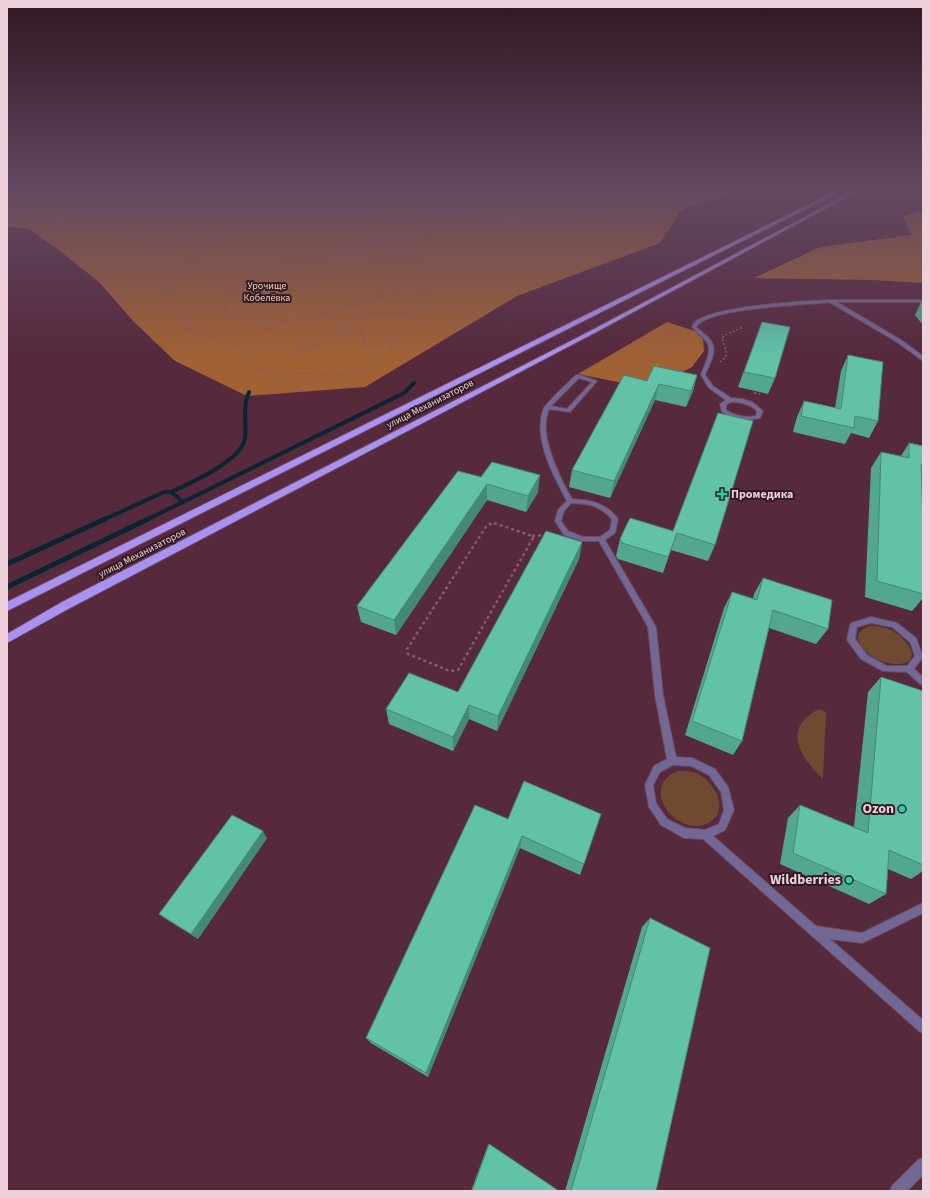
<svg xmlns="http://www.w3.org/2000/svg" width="930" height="1198" viewBox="0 0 930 1198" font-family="'Source Sans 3',sans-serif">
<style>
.green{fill:#6f4a31}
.forest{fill:#a06135}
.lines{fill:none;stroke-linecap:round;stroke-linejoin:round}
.stream-far1{stroke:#0a2431;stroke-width:4}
.stream{stroke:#0a2431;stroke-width:5}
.service-casing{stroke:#714759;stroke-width:2}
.minor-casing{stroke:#714759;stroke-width:2}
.primary-casing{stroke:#714759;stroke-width:2}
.path-far3{stroke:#845b6d;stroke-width:1;stroke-dasharray:1.5 1.5;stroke-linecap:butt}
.path-far2{stroke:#845b6d;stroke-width:1.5;stroke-dasharray:2 2;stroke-linecap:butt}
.path-far1{stroke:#845b6d;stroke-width:2;stroke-dasharray:2.5 2.5;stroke-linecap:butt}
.path{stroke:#845b6d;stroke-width:2.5;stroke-dasharray:3 3;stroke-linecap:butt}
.service{fill:#716896;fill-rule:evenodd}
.minor{fill:#716896;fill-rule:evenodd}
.primary{fill:#a892f1;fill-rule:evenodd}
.wall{fill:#53a790}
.shaded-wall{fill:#448876}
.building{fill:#61c2a8;stroke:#448876}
.poi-dot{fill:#22d5af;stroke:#2f1a23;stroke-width:1.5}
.labels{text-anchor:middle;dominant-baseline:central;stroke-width:4;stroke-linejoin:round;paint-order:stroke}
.far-park-label{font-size:10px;fill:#f6d0b9;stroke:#2f1a23}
.far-street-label{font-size:10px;fill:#eed0db;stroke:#2f1a23}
.poi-label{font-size:12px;font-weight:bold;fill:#eed0db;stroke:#2f1a23;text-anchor:start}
.near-poi-label{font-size:14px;font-weight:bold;fill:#eed0db;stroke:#2f1a23;text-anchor:end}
</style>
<rect width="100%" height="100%" fill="#56293d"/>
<!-- green -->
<path class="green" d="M870,626C879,626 887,627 894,632C906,638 924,661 900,664C878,667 838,637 870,626Z
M819,709L826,712L823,779C800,757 781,728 819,709Z
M678,771C684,771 690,771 696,773C713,780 731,809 710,822C679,841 636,787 678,771Z"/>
<!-- forest -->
<path class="forest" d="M7,188H753L681,210L660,243L517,296L365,387L247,396L175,361L134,322L99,282L60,251L29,229L7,227Z
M923,211V283L873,280L754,278L820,247L911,235L903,216Z
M667,322L695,331L703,339L704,351L692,367L673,377L627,384L578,374Z"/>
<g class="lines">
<!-- stream-far1 -->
<path class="stream-far1" d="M171,492C190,483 242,461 245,438C247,422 242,407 249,392
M103,520L164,492H171L183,502L404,393L414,383
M146,520L183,502"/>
<!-- stream -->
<path class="stream" d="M7,564L105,519
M7,587L148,519"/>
<!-- service casing -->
<g class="service-casing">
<path id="service" d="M831,300L833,301L832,302C808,305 708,307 696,327C701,332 707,335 711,341C718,351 709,365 705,375L713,386L731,398L743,399L752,402L763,411L760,418C746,421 735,420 722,412L720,404L726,400L709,388L701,375C704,365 714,350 706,341C702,336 696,332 692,327C693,325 694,323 695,322C713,306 804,301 831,300ZM731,402C742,402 750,404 757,411L756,416C745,418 736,416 726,410V405Z
M576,375H580L597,381L570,412L549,409C548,413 546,417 546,421C543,443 561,480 572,499C591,500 606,503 618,519L615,533L605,540L656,627L663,695L676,757L692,758L715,769L728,787L734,810L725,830L713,836L816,926L862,933L923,903V913L862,943L830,939L923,1020V1033L919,1031L703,839L684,838L661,825L649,807L645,785L654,766L667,759L655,695L648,627L599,541H582L564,535L555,521L558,510L567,501C553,475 532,437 544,408C547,402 570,381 576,375ZM579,378L592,382L567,409L551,406ZM571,503C590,504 599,505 612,519L610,530L600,537H583L568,531L561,521L564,511ZM673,765L691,766L709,775L721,792L724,810L719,824L705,830L685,828L667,819L656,803L653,785L660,772Z
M871,617L897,623L916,638L923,657L914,669L923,677V685L920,684L907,672L883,671L861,659L847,640L850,625L851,623ZM871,623L892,627L910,642L915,656L907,666H887L867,655L855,639L857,627Z"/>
</g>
<!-- minor casing -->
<g class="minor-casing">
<path id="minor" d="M829,300H923V302H837L901,340L923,356V361L897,342L829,302Z
M923,1158V1175L907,1191H890L892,1186L918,1160Z"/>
</g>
<!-- primary casing -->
<g class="primary-casing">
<path id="primary" d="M842,188H848L7,611V602Z
M859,188H864L600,330L70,608L7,643V634L62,602L596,328Z"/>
</g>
<!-- path-far3 -->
<path class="path-far3" d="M389,188C390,202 376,207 365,212V215C385,225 405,219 424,209C430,205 436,200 443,198V193C484,202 526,207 568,204L570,202L583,203L588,200L571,194V188
M628,188L649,195L669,206L683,208L687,201L682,188
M884,188L908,192
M922,188L908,192L923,195
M7,204L19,194L13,193L8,188
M7,208L13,212L11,216L39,219L90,230L136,231L138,244L147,247L152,252L161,250L197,233L203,224L189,210L201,202L210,199L252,193L263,189L278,188
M692,213L707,216
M887,234L923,238
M168,274L178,267L191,263L198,250L221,237L233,224L231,222L255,206L277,202L276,201L288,191L297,188
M260,274L286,264L329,256L356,254L380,258H421L422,256C407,243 387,249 370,242L392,234L440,233L473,227L489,221H541L576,216L677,217L692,213L701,202L735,192L718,188"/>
<!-- path-far2 -->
<path class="path-far2" d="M170,273L156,285L168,289L170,296L182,310L188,328C198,335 210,336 221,340C230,343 238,348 246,354V361L250,367L279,374L312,373L330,376L339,375L372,366L390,350L394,341L392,339C383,340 377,348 367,348L360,328C357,327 354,326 350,327C346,328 343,332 340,334C327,343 310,351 295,352L297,349C305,346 313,344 320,340C337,331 353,319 372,314C386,311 408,317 420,306C427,300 426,290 419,286L402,287L363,304L349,306L309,318L287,320L267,329L260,327L262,315L225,317C222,297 247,280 263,273
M720,362L726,357V350L722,338L727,334L743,327"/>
<!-- path-far1 -->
<path class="path-far1" d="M754,393L760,394"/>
<!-- path -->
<path class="path" d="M494,523L532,536L533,538L458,670L450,671L408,654L407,649L487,525Z
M532,536L547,535"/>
<!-- service -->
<use href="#service" class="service"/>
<!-- minor -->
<use href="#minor" class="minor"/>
<!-- primary -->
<use href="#primary" class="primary"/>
</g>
<!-- wall -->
<path class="wall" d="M922,300H923V325L915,315Z
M762,322L775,378L768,394L738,387Z
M848,355L878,421L869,438L851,433L845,444L793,432L797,417L804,401L835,408L841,371Z
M697,375L693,391L686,407L655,400L610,498L569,487L572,470L647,381Z
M909,443L923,446V484L922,483L923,525V598L912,611L865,597L871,468L881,452L901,456Z
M481,477L538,492L526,512L487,500L396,635L361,622L357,606Z
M630,518L715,545L708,561L671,550L663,573L618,559L616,556L620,539Z
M582,542L579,559L497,731L469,719L453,751L389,724L386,709L458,692Z
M763,578L828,629L816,644L769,628L742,741L733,755L685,735L724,608L732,592L753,599L754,594Z
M881,677L923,691V871L911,879L888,869L886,894L869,904L780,864L788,818L800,805L854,827L868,692Z
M508,819L584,864L580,875L520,848L428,1077L371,1043L366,1038Z
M267,838L198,939L166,919L159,914Z
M650,918L656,1191H565L642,927Z
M489,1144L559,1191H471L488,1145Z"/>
<!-- shaded-wall -->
<path class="shaded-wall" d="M697,375L693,391L686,407L691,391Z
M659,384L655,400L610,498L614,481Z
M540,475L538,492L526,512L528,496Z
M487,484V500L396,635L394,620Z
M582,542L579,559L497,731L498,716Z
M469,705V719L453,751V737Z
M263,831L267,838L198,939L191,934Z
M522,836L520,848L428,1077L426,1073Z"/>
<!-- building -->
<path class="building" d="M762,322L790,327L775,378L744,372Z
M848,355L883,362L878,421L855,416L854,428L801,416L804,401L841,409Z
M654,366L697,375L691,391L659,384L614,481L572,470L624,375L647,381Z
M718,413L753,421L715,545L677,533L668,557L622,543L620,539L630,518L673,531Z
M909,443L923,446V465L921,464L923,525V594L877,581L881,452L909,458Z
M492,462L540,475L528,496L487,484L394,620L357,606L458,471L481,477Z
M546,531L582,542L498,716L469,705L453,737L386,709L409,673L458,692Z
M763,578L832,600L828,629L773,610L742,741L692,721L732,592L757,600Z
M881,677L923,691V865L889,850L886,894L793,853L800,805L868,833Z
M524,781L601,814L584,864L522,836L426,1073L366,1038L475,805L508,819Z
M232,815L263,831L191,934L159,914Z
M650,918L710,948L656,1191H571Z
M489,1144L559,1191H472Z"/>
<!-- sky -->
<linearGradient id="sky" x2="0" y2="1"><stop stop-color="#2f1722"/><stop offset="0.53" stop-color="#624962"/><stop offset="1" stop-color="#624962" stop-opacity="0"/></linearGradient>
<rect width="930" height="356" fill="url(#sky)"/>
<!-- markers -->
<g class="poi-dot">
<path d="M720 488h4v4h4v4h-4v4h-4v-4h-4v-4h4z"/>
<circle cx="902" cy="809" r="4"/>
<circle cx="849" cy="880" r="4"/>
</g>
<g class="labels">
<!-- far-park labels -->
<g class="far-park-label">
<text x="267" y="286">Урочище<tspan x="267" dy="12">Кобелёвка</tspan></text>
</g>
<!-- far-street labels -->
<g class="far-street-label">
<text transform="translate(430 404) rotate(-27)">улица Механизаторов</text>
<text transform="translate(142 553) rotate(-27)">улица Механизаторов</text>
</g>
<!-- poi labels -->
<g class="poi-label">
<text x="731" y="494">Промедика</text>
</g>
<!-- near-poi labels -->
<g class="near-poi-label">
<text x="894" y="809">Ozon</text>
<text x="841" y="880">Wildberries</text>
</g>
</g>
<!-- border -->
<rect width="930" height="1198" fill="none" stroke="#eed0db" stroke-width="16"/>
</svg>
